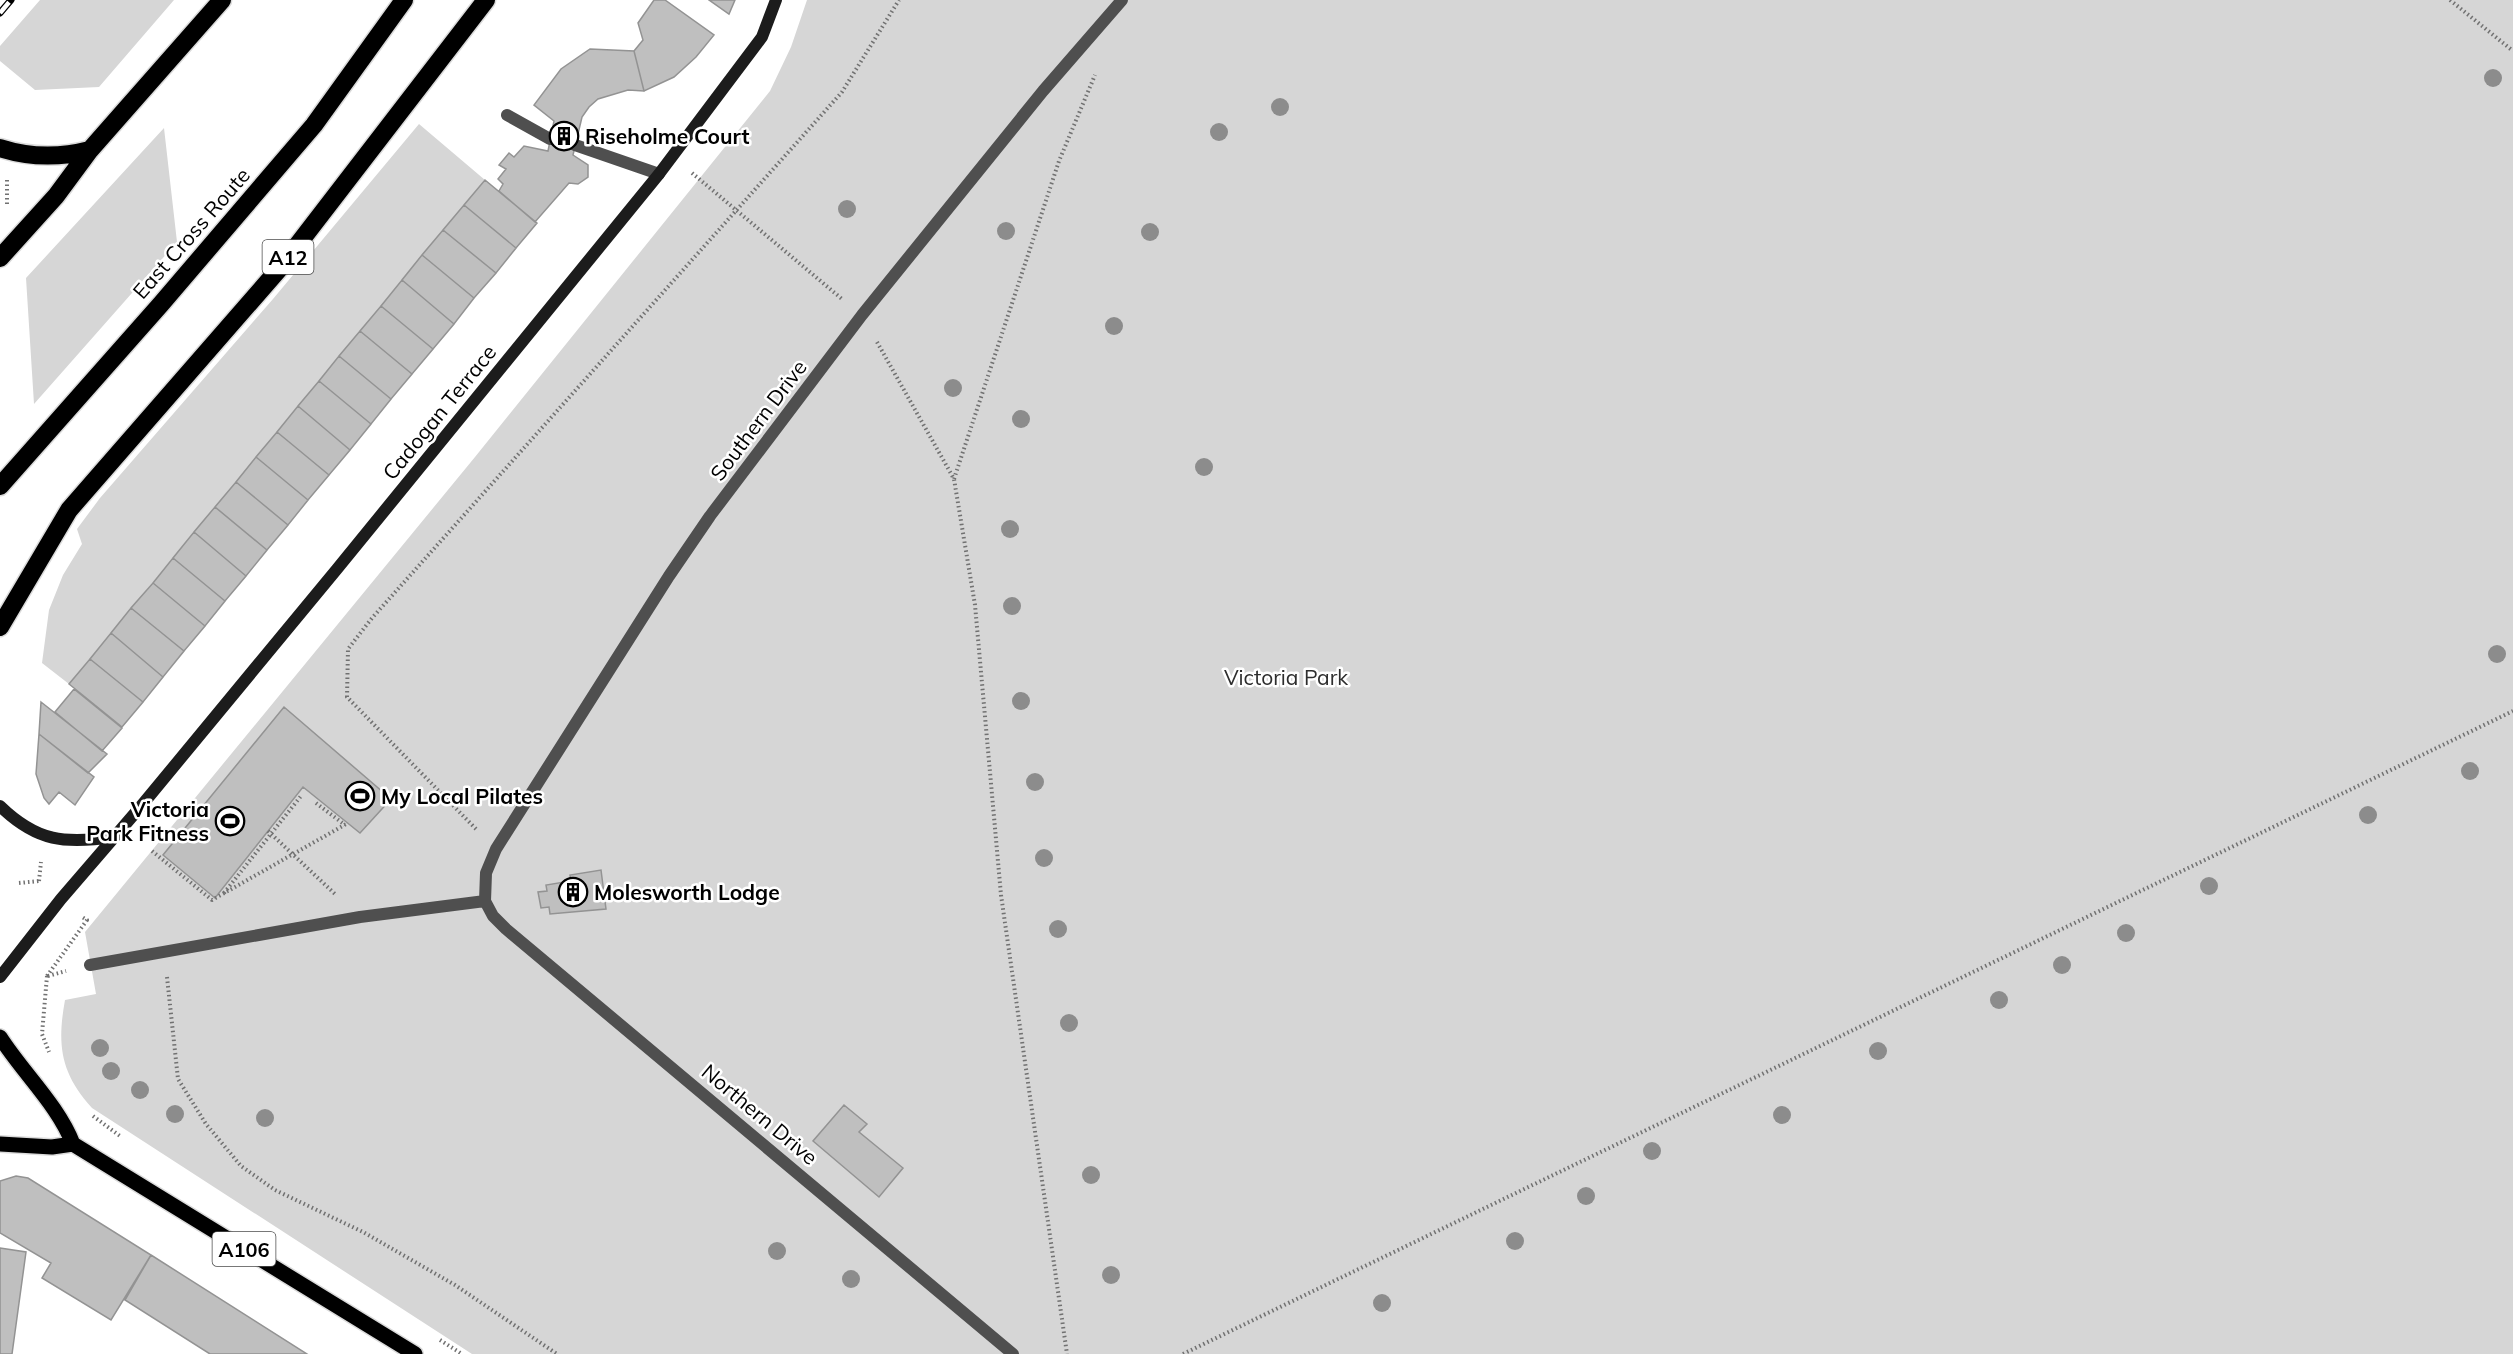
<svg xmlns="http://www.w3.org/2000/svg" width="2513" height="1354" viewBox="0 0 2513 1354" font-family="Mulish,sans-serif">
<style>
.green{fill:#d6d6d6}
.building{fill:#bfbfbf;stroke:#939393;stroke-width:1.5}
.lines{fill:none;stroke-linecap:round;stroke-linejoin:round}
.primary-casing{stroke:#dbdbdb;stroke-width:18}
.highway-casing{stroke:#dbdbdb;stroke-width:21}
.path{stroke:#717171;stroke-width:4;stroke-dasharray:1.5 3;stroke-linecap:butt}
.lane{stroke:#4f4f4f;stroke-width:12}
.street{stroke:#4f4f4f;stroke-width:12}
.secondary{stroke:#1c1c1c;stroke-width:12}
.primary{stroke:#000;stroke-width:15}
.highway{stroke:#000;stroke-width:18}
.rail-casing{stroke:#000;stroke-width:7}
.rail{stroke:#fff;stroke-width:4.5;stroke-dasharray:14;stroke-linecap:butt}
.tree{fill:#8c8c8c}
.labels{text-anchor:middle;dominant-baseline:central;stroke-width:5;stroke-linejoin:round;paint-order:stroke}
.shield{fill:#fff;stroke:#4c4c4c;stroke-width:1.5}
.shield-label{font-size:20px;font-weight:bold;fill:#000}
.poi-label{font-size:21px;font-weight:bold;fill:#000;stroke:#fff;text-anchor:start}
.street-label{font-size:21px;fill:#000;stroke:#fff}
.park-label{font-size:21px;fill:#2d2d2d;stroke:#fff}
</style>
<rect width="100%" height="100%" fill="#fff"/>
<!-- green -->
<path class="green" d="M40,0H174L99,87L35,90L0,61V46Z
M807,0H2513V1354H472L92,1108C60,1073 57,1044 65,1000L96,994L85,932L475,457L770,91L791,47Z
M419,124L485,180L69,684L42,663L49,610L63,575L82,544L77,529L100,498L273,299Z
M164,128L177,242L34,404L26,278Z"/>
<!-- building -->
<path class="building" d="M654,0H665L714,35L696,57L674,77L644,91L634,51L643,40L638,23Z
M709,0H735L729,14Z
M590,49L634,51L644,91L628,90L598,99L589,107L582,117L573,155L588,165V177L578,184L569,183L535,222L499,191L503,184L498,179L506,169L499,165L509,153L514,157L524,146L548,151L554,121L534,105L561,69Z
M485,180L537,223L516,248L464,205Z
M464,205L516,248L496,273L443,230Z
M443,230L496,273L474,298L422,255Z
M422,255L474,298L454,324L402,280Z
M402,280L454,324L433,349L381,306Z
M381,306L433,349L412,374L360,331Z
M360,331L412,374L391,399L339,356Z
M339,356L391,399L371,424L319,381Z
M319,381L371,424L350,450L298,406Z
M298,406L350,450L329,475L277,432Z
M277,432L329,475L308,500L256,457Z
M256,457L308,500L288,525L236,482Z
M236,482L288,525L267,550L215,507Z
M215,507L267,550L246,576L194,532Z
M194,532L246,576L225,601L173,558Z
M173,558L225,601L205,626L153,583Z
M153,583L205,626L184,651L131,608Z
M131,608L184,651L163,677L111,633Z
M111,633L163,677L143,702L90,659Z
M90,659L143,702L122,727L69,684Z
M74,689L122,728L102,751L55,712Z
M41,702L107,754L88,773L39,734Z
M284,707L391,799L360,833L303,787L215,898L163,855Z
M39,734L94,777L75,805L59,792L49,804L44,798L36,774Z
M601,870L606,909L550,914L549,907L541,908L538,892L547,891L546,885L571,881L570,875Z
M844,1105L867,1124L859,1132L903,1168L879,1197L813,1141Z
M16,1176L28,1178L151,1255L111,1320L42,1278L51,1263L0,1233V1181Z
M0,1248L26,1252L12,1354H0Z
M151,1255L307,1354H210L125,1300Z"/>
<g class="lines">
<!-- primary casing -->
<g class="primary-casing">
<path id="primary" d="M0,1037C23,1073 58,1105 73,1144L415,1354
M0,1144L52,1147L73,1144"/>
</g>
<!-- highway casing -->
<g class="highway-casing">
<path id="highway" d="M0,148C31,158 59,158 90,150
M0,258L56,196L90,150L222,0
M0,486L161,304L314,125L404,0
M0,627L69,510L279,269L486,0"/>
</g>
<!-- path -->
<path class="path" d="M2450,0L2513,51
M692,173L842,299
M7,180V205
M877,342L954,479L975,605L1001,895L1067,1354
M954,479L1059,161L1095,75
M316,803L345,825
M476,829L347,697L348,649L372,618L842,92L899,0
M268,831L335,894
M152,851L212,900L348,823
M39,881L41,862
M19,883L39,881
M224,893L301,796
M47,976L42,1034L49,1052
M47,976L87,920L82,917
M48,976L66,971
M167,977L178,1079L206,1124L241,1166L275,1190L363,1232L455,1285L557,1354
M93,1116L120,1136
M440,1340L462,1354
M1183,1354L2513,711"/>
<!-- lane -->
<path class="lane" d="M507,115L550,139
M575,145L659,174"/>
<!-- street -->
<path class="street" d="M485,901L486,873L496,849L669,576L710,516L862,315L1043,91L1122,0
M485,901L493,916L506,929L1013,1354
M90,965L360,917L485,901"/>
<!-- secondary -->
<path class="secondary" d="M0,806C37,842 65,844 114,837
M0,977L61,899L142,805L337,569L659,174L762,37L776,0"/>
<!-- primary -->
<use href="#primary" class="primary"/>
<!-- highway -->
<use href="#highway" class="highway"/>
<!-- rail casing -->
<g class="rail-casing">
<path id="rail" d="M0,13L11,0"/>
</g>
<!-- rail -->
<use href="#rail" class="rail"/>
</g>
<!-- trees -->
<g class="tree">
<circle cx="2493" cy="78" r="9"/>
<circle cx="1280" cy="107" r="9"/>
<circle cx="1219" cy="132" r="9"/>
<circle cx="847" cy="209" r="9"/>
<circle cx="1006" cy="231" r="9"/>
<circle cx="1150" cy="232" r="9"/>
<circle cx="1114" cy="326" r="9"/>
<circle cx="953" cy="388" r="9"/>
<circle cx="1021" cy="419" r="9"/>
<circle cx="1204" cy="467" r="9"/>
<circle cx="1010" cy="529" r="9"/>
<circle cx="1012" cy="606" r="9"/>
<circle cx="2497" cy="654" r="9"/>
<circle cx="1021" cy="701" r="9"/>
<circle cx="2470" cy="771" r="9"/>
<circle cx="1035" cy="782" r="9"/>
<circle cx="2368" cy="815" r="9"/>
<circle cx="1044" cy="858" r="9"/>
<circle cx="2209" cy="886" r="9"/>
<circle cx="1058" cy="929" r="9"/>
<circle cx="2126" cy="933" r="9"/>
<circle cx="2062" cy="965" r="9"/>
<circle cx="1999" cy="1000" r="9"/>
<circle cx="1069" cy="1023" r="9"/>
<circle cx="100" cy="1048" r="9"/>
<circle cx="1878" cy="1051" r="9"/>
<circle cx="111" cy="1071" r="9"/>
<circle cx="140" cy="1090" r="9"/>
<circle cx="175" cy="1114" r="9"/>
<circle cx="1782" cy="1115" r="9"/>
<circle cx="265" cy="1118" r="9"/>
<circle cx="1652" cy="1151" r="9"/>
<circle cx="1091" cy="1175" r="9"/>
<circle cx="1586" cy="1196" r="9"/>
<circle cx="1515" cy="1241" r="9"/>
<circle cx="777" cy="1251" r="9"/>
<circle cx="1111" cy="1275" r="9"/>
<circle cx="851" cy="1279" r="9"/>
<circle cx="1382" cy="1303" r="9"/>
</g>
<!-- icons -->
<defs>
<g id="building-ring" transform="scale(1.5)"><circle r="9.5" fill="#fff" stroke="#000" stroke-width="1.5"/><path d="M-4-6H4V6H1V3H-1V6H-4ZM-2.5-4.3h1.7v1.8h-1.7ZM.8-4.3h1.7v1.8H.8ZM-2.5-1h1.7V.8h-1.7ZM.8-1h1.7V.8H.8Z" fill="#000"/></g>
<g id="stadium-ring" transform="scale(1.5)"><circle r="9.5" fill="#fff" stroke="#000" stroke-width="1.5"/><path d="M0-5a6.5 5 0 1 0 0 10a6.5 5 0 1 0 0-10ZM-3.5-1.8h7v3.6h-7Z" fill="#000"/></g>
</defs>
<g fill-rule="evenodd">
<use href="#building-ring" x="564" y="136"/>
<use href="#stadium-ring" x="360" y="796"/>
<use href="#stadium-ring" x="230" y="821"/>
<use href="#building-ring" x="573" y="892"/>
</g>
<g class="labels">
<!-- shield labels -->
<g class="shield">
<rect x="262.5" y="240" width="51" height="34" rx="4.5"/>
<rect x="212.5" y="1232" width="63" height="34" rx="4.5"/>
</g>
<g class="shield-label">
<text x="288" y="257">A12</text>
<text x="244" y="1249">A106</text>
</g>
<!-- poi labels -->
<g class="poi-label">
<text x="585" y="136">Riseholme Court</text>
<text x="381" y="796">My Local Pilates</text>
<text x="209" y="809" text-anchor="end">Victoria<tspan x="209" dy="24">Park Fitness</tspan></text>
<text x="594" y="892">Molesworth Lodge</text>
</g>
<!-- street labels -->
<g class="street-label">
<text transform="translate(191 233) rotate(-49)">East Cross Route</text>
<text transform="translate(439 412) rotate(-51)">Cadogan Terrace</text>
<text transform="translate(758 420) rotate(-53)">Southern Drive</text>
<text transform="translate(760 1114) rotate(40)">Northern Drive</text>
</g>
<!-- park labels -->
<g class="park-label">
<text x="1286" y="677">Victoria Park</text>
</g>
</g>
</svg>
